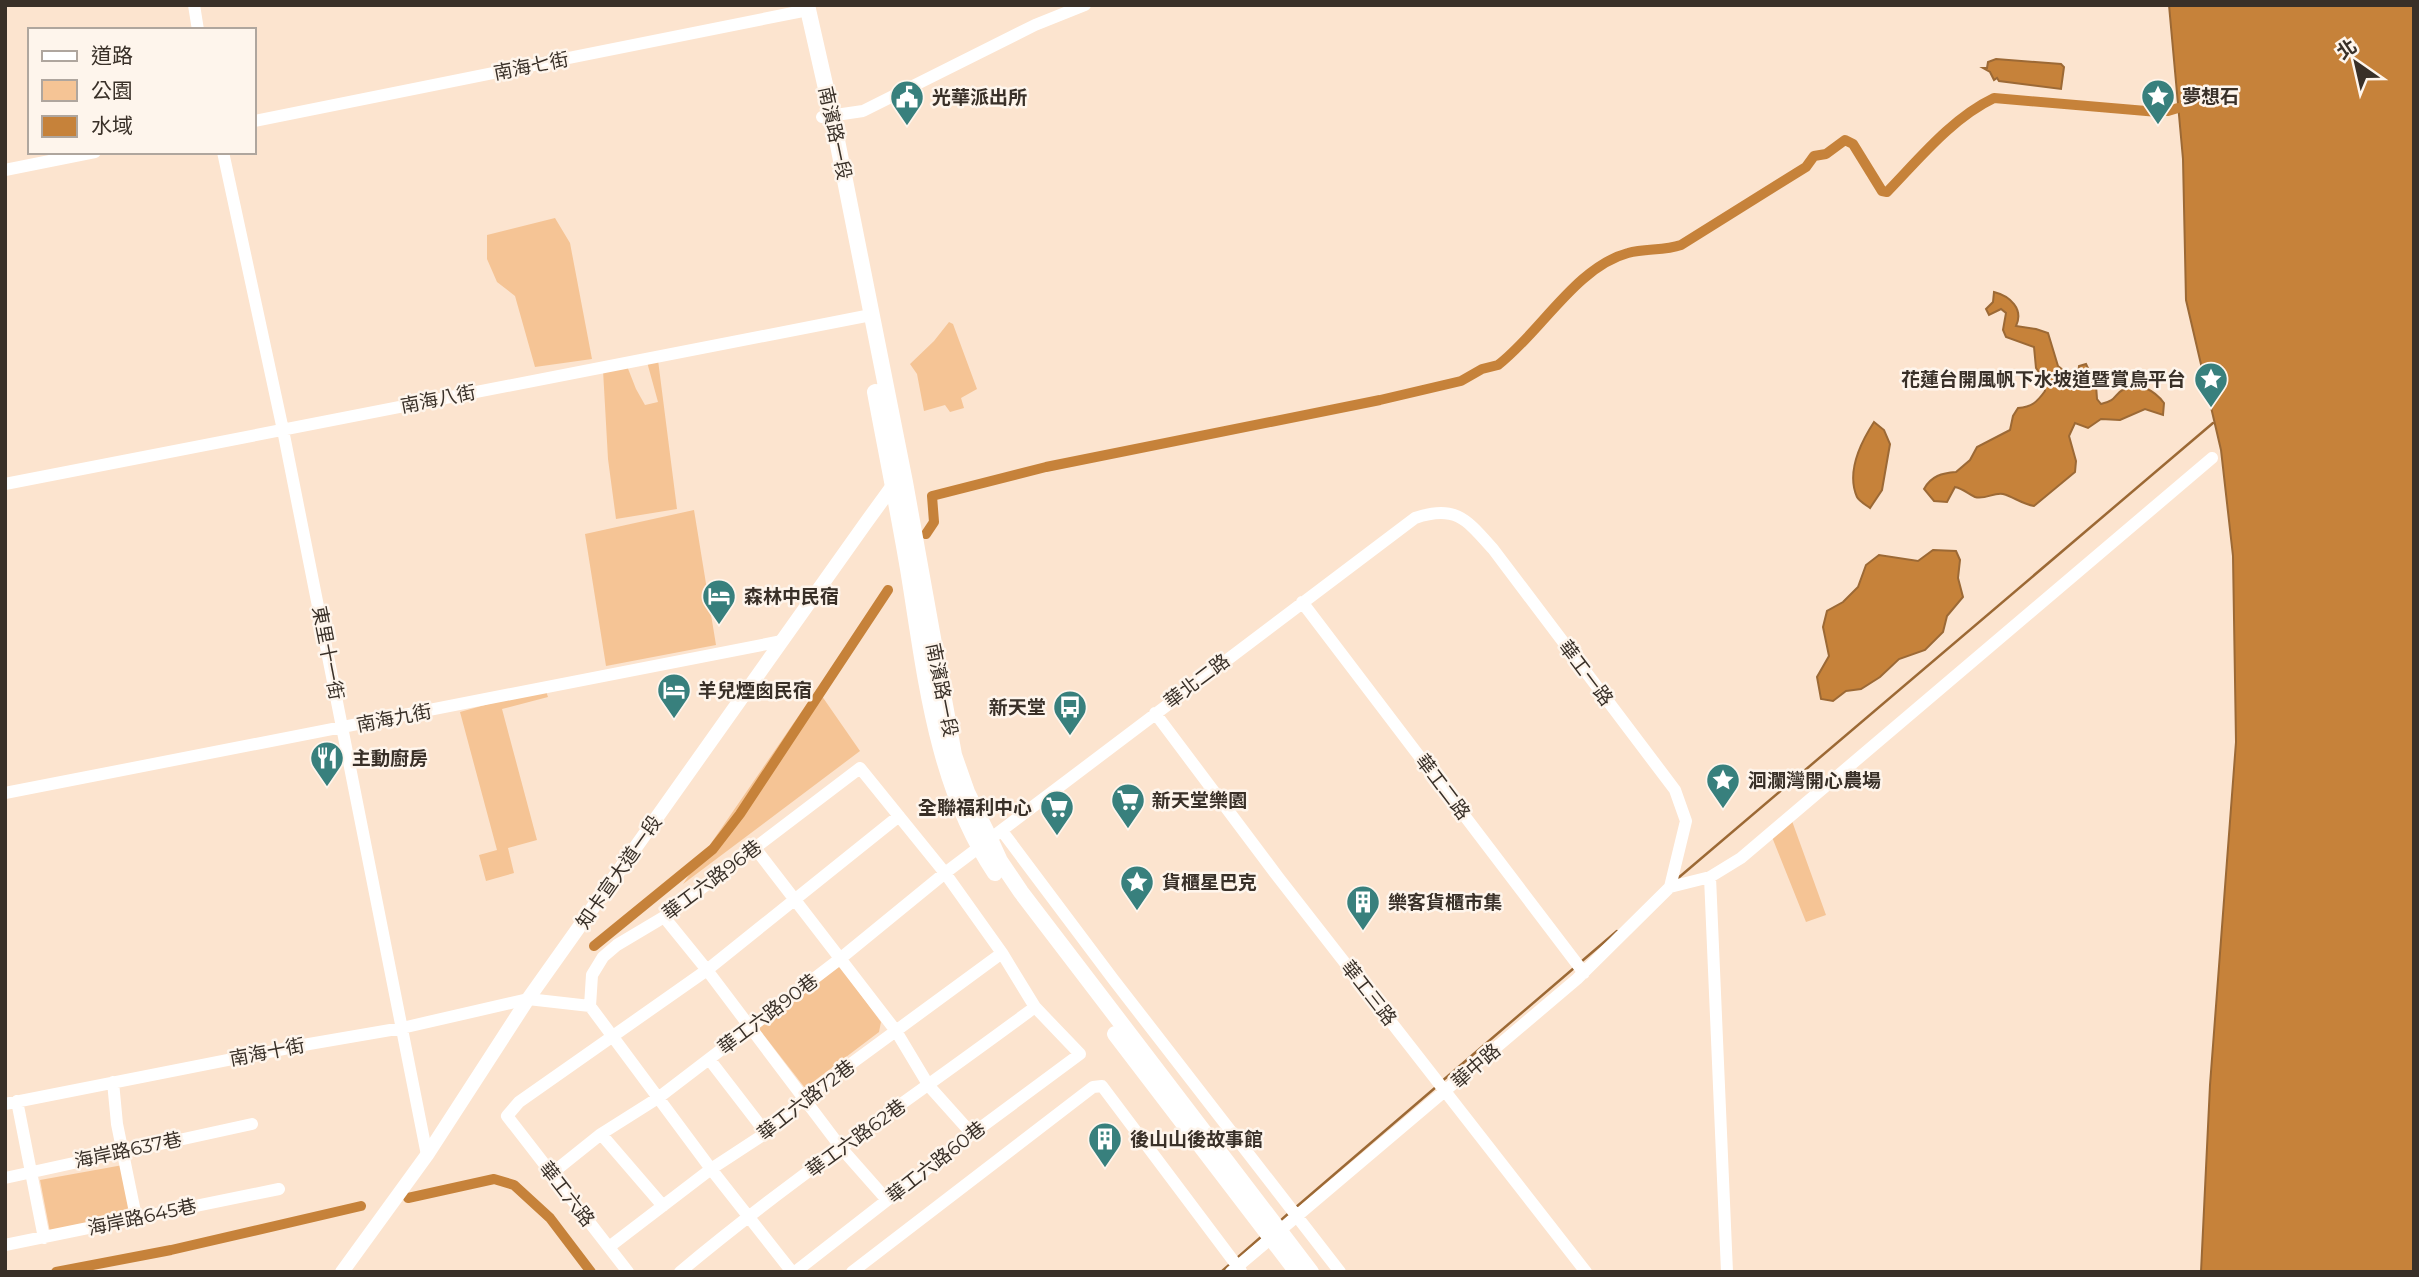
<svg xmlns="http://www.w3.org/2000/svg" width="2419" height="1277" viewBox="0 0 2419 1277" font-family="Montserrat,'Noto Sans TC',sans-serif">
<style>
.green{fill:#f5c495}
.water{fill:#c6823a;stroke:#9c6935;stroke-width:2}
.lines{fill:none;stroke-linecap:round;stroke-linejoin:round}
.stream{stroke:#9c6935;stroke-width:2.5}
.canal{stroke:#c6823a;stroke-width:10}
.minor{stroke:#fff;stroke-width:12}
.tertiary{stroke:#fff;stroke-width:14}
.secondary{stroke:#fff;stroke-width:16}
.labels{text-anchor:middle;dominant-baseline:central;stroke-width:5;stroke-linejoin:round;paint-order:stroke}
.street-label{font-size:19px;fill:#393028;stroke:#fef5ec}
.poi-label{font-size:19px;font-weight:bold;fill:#393028;stroke:#fef5ec;text-anchor:start}
</style>
<rect width="100%" height="100%" fill="#fce4cf"/>
<!-- green -->
<path class="green" d="M555,218L570,243L592,359L535,367L515,296L497,282L487,259V235Z
M949,322L953,324L977,389L961,398L964,408L950,412L945,405L924,411L917,374L910,364L934,341Z
M658,360L677,509L616,519L608,459L603,370L627,366L636,389L645,405L658,402L647,362Z
M694,510L716,645L606,666L585,534Z
M545,688L548,697L502,709L537,840L508,848L514,873L486,881L479,855L497,850L460,712Z
M817,689L860,751L683,884Z
M1792,821L1826,915L1806,922L1772,837Z
M838,964L881,1022L879,1032L805,1088L756,1025Z
M123,1165L133,1221L51,1237L40,1180Z"/>
<!-- water -->
<path class="water" d="M2169,5H2414V1272H2201L2210,1085L2236,742L2233,556L2221,450L2186,300L2183,159Z
M1996,59L2061,64L2064,67L2061,89L1999,81L1997,78L1994,80L1990,72L1983,68H1987L1988,62Z
M1994,292C2010,296 2024,309 2016,326L2036,329L2048,333L2058,366L2074,379L2078,376L2079,366L2086,364L2096,385L2097,399L2101,404C2118,400 2113,395 2124,389C2139,381 2155,391 2164,403L2163,415L2145,409L2120,420L2101,419L2088,428L2075,423L2069,436L2076,461L2075,472L2034,506C2022,504 2014,497 2003,494C1994,492 1985,500 1975,497C1968,494 1964,489 1955,487L1947,502L1934,501L1924,489C1931,476 1942,473 1956,472L1970,460L1977,447L2010,430L2013,416L2018,408C2032,407 2037,402 2045,391L2043,378L2036,368L2034,347L2006,337L2003,330L2006,313L2001,309L1989,315L1986,309L1993,302Z
M1874,422L1884,430L1890,444L1882,490L1870,508C1866,505 1859,501 1857,497C1846,472 1861,442 1874,422Z
M1933,550L1956,551L1960,560L1958,578L1963,597L1947,616L1943,632L1925,650L1899,659L1880,677L1861,689L1846,691L1833,701L1821,699L1817,677L1829,656L1823,627L1827,611L1843,602L1858,587L1866,565L1879,555L1918,561Z"/>
<g class="lines">
<!-- stream -->
<path class="stream" d="M1677,879L2213,423
M1582,961L1617,931
M1441,1082L1574,968
M1295,1208L1436,1087
M1279,1222L1290,1212
M1237,1258L1261,1237
M1221,1272L1229,1265"/>
<!-- canal -->
<path class="canal" d="M2168,111L2178,108
M926,534L934,522L932,496L1046,467L1380,400L1461,381L1482,369L1498,365C1540,333 1576,267 1628,253C1645,248 1664,251 1681,245L1806,167L1814,156L1826,154L1845,140L1853,144L1882,191L1887,192C1919,159 1952,118 1994,98L2158,112
M594,946L713,849L740,814L888,590
M408,1198L494,1179L514,1185L550,1218L591,1272
M56,1272L171,1250L361,1206"/>
<!-- minor -->
<path class="minor" d="M194,5L198,30
M822,117L863,111L1035,25L1085,5
M254,121L808,10
M223,152L283,430L427,1155
M5,170L95,152
M5,484L871,315
M1302,602L1584,973
M1155,713L1278,877L1586,1272
M5,793L782,641
M1002,831L1113,979L1340,1272
M755,848L896,1031L929,1086L972,1134
M1710,877L1727,1272
M664,917L707,970L842,1149L887,1200
M590,1006L592,975L603,957L617,945L664,917L860,768L945,873L1002,953L1035,1007L1080,1054L972,1134L795,1272
M709,1059L766,1133
M113,1082L117,1124L136,1217
M17,1101L44,1238
M5,1104L309,1044L402,1028L528,999L590,1006L711,1169L792,1272
M601,1134L663,1206
M551,1174L601,1134L658,1098L841,958L945,873L1415,518C1456,504 1467,520 1493,549L1675,790L1686,821L1670,887
M5,1178L252,1124
M5,1245L279,1189
M609,1247L711,1169L766,1133L803,1099L1002,953
M628,1272L507,1116L519,1102L707,970L899,816
M680,1272C793,1177 917,1095 1035,1007
M852,1272L1093,1087L1102,1086L1241,1271
M1231,1272L1577,979L1670,887L1710,877L1741,858L2212,458"/>
<!-- tertiary -->
<path class="tertiary" d="M342,1272L427,1155L528,999L865,524L894,484L900,483"/>
<!-- secondary -->
<path class="secondary" d="M807,5L832,115L905,482L954,755L967,792L990,839L1000,861L1021,892L1311,1272
M875,392C886,451 898,510 908,569C925,672 935,784 995,873
M1115,1034L1297,1272"/>
</g>
<!-- icons -->
<defs>
<g id="sight-pin" transform="scale(1.75)"><path d="M0 17L-7.5 6A9.5 9.5 0 1 1 7.5 6Z" fill="#38807d" stroke="#fef5ec"/><path d="M0-6L1.8-2.2L6-1.7L2.9 1.2L3.7 5.4L0 3.3L-3.7 5.4L-2.9 1.2L-6-1.7L-1.8-2.2Z" fill="#fff"/></g>
<g id="civic-pin" transform="scale(1.75)"><path d="M0 17L-7.5 6A9.5 9.5 0 1 1 7.5 6Z" fill="#38807d" stroke="#fef5ec"/><path d="M-.6-6.5H3V-4.5H.6V-3L4-1V1h2V6H-6V1h2V-1L-.6-3ZM-1.2 2.5V6h2.4V2.5Z" fill="#fff"/></g>
<g id="hotel-pin" transform="scale(1.75)"><path d="M0 17L-7.5 6A9.5 9.5 0 1 1 7.5 6Z" fill="#38807d" stroke="#fef5ec"/><path d="M-6-4.5h1.5V1H6V5H4.5V3h-9V5H-6ZM-4 0a1.8 1.8 0 1 1 3.6 0ZM.5 0V-2.5h3Q6-2.5 6 0Z" fill="#fff"/></g>
<g id="bus-pin" transform="scale(1.75)"><path d="M0 17L-7.5 6A9.5 9.5 0 1 1 7.5 6Z" fill="#38807d" stroke="#fef5ec"/><path d="M-5-6H5V4H4V6H2V4H-2V6H-4V4H-5ZM-3.5-4V0h7V-4ZM-3.5 1.2v1.5H-2V1.2ZM2 1.2v1.5H3.5V1.2Z" fill="#fff"/></g>
<g id="restaurant-pin" transform="scale(1.75)"><path d="M0 17L-7.5 6A9.5 9.5 0 1 1 7.5 6Z" fill="#38807d" stroke="#fef5ec"/><path d="M-5-6h1v4h1v-4h1v4h1v-4h1v5L-1.5 .5V6h-2V.5L-5-1ZM5-6V6H3V1.5H1.5Q1.5-4 5-6Z" fill="#fff"/></g>
<g id="supermarket-pin" transform="scale(1.75)"><path d="M0 17L-7.5 6A9.5 9.5 0 1 1 7.5 6Z" fill="#38807d" stroke="#fef5ec"/><path d="M-6-5.5h2.5l.6 2H6L4.5 2H-2.5L-4.4-4H-6ZM-1.5 3.2a1.3 1.3 0 1 0 .1 0ZM3 3.2a1.3 1.3 0 1 0 .1 0Z" fill="#fff"/></g>
<g id="building-pin" transform="scale(1.75)"><path d="M0 17L-7.5 6A9.5 9.5 0 1 1 7.5 6Z" fill="#38807d" stroke="#fef5ec"/><path d="M-4-6H4V6H1V3H-1V6H-4ZM-2.5-4.3h1.7v1.8h-1.7ZM.8-4.3h1.7v1.8H.8ZM-2.5-1h1.7V.8h-1.7ZM.8-1h1.7V.8H.8Z" fill="#fff"/></g>
</defs>
<g fill-rule="evenodd">
<use href="#sight-pin" x="2158" y="96"/>
<use href="#civic-pin" x="907" y="97"/>
<use href="#sight-pin" x="2211" y="379"/>
<use href="#hotel-pin" x="719" y="596"/>
<use href="#hotel-pin" x="674" y="690"/>
<use href="#bus-pin" x="1070" y="707"/>
<use href="#restaurant-pin" x="327" y="758"/>
<use href="#sight-pin" x="1723" y="780"/>
<use href="#supermarket-pin" x="1128" y="800"/>
<use href="#supermarket-pin" x="1057" y="807"/>
<use href="#sight-pin" x="1137" y="882"/>
<use href="#building-pin" x="1363" y="902"/>
<use href="#building-pin" x="1105" y="1139"/>
</g>
<g class="labels">
<!-- street labels -->
<g class="street-label">
<text transform="translate(531 66) rotate(-11)">南海七街</text>
<text transform="translate(835 133) rotate(78)">南濱路一段</text>
<text transform="translate(438 399) rotate(-11)">南海八街</text>
<text transform="translate(328 653) rotate(79)">東里十一街</text>
<text transform="translate(1586 673) rotate(53)">華工一路</text>
<text transform="translate(1197 681) rotate(-37)">華北二路</text>
<text transform="translate(942 690) rotate(79)">南濱路一段</text>
<text transform="translate(394 718) rotate(-11)">南海九街</text>
<text transform="translate(1443 787) rotate(53)">華工二路</text>
<text transform="translate(619 872) rotate(-55)">知卡宣大道一段</text>
<text transform="translate(712 880) rotate(-37)">華工六路96巷</text>
<text transform="translate(1369 993) rotate(52)">華工三路</text>
<text transform="translate(768 1014) rotate(-37)">華工六路90巷</text>
<text transform="translate(267 1052) rotate(-11)">南海十街</text>
<text transform="translate(1476 1066) rotate(-41)">華中路</text>
<text transform="translate(806 1100) rotate(-38)">華工六路72巷</text>
<text transform="translate(856 1138) rotate(-36)">華工六路62巷</text>
<text transform="translate(128 1150) rotate(-12)">海岸路637巷</text>
<text transform="translate(936 1162) rotate(-38)">華工六路60巷</text>
<text transform="translate(567 1194) rotate(52)">華工六路</text>
<text transform="translate(142 1217) rotate(-12)">海岸路645巷</text>
</g>
<!-- poi labels -->
<g class="poi-label">
<text x="2182" y="96">夢想石</text>
<text x="932" y="97">光華派出所</text>
<text x="2186" y="379" text-anchor="end">花蓮台開風帆下水坡道暨賞鳥平台</text>
<text x="744" y="596">森林中民宿</text>
<text x="698" y="690">羊兒煙囪民宿</text>
<text x="1046" y="707" text-anchor="end">新天堂</text>
<text x="352" y="758">主動廚房</text>
<text x="1748" y="780">洄瀾灣開心農場</text>
<text x="1152" y="800">新天堂樂園</text>
<text x="1032" y="807" text-anchor="end">全聯福利中心</text>
<text x="1162" y="882">貨櫃星巴克</text>
<text x="1388" y="902">樂客貨櫃市集</text>
<text x="1130" y="1139">後山山後故事館</text>
</g>
</g>
<!-- border -->
<rect width="2419" height="1277" fill="none" stroke="#393028" stroke-width="14"/>
<!-- legend -->
<rect x="28" y="28" width="228" height="126" fill="#fef5ec" stroke="#afa69e" stroke-width="2"/>
<rect x="42" y="51" width="35" height="10" fill="#ffffff" stroke="#afa69e" stroke-width="2"/>
<text x="91" y="63" font-size="21" fill="#393028">道路</text>
<rect x="42" y="80" width="35" height="21" fill="#f5c495" stroke="#afa69e" stroke-width="2"/>
<text x="91" y="98" font-size="21" fill="#393028">公園</text>
<rect x="42" y="116" width="35" height="21" fill="#c6823a" stroke="#afa69e" stroke-width="2"/>
<text x="91" y="133" font-size="21" fill="#393028">水域</text>
<!-- north arrow -->
<g transform="translate(2356 63) rotate(326)" stroke="#fef5ec" stroke-width="5" paint-order="stroke">
<path d="M0-5L12 26L0 18L-12 26Z" fill="#393028"/>
<text y="-10" font-size="19" font-weight="bold" text-anchor="middle" fill="#393028">北</text>
</g>
</svg>
